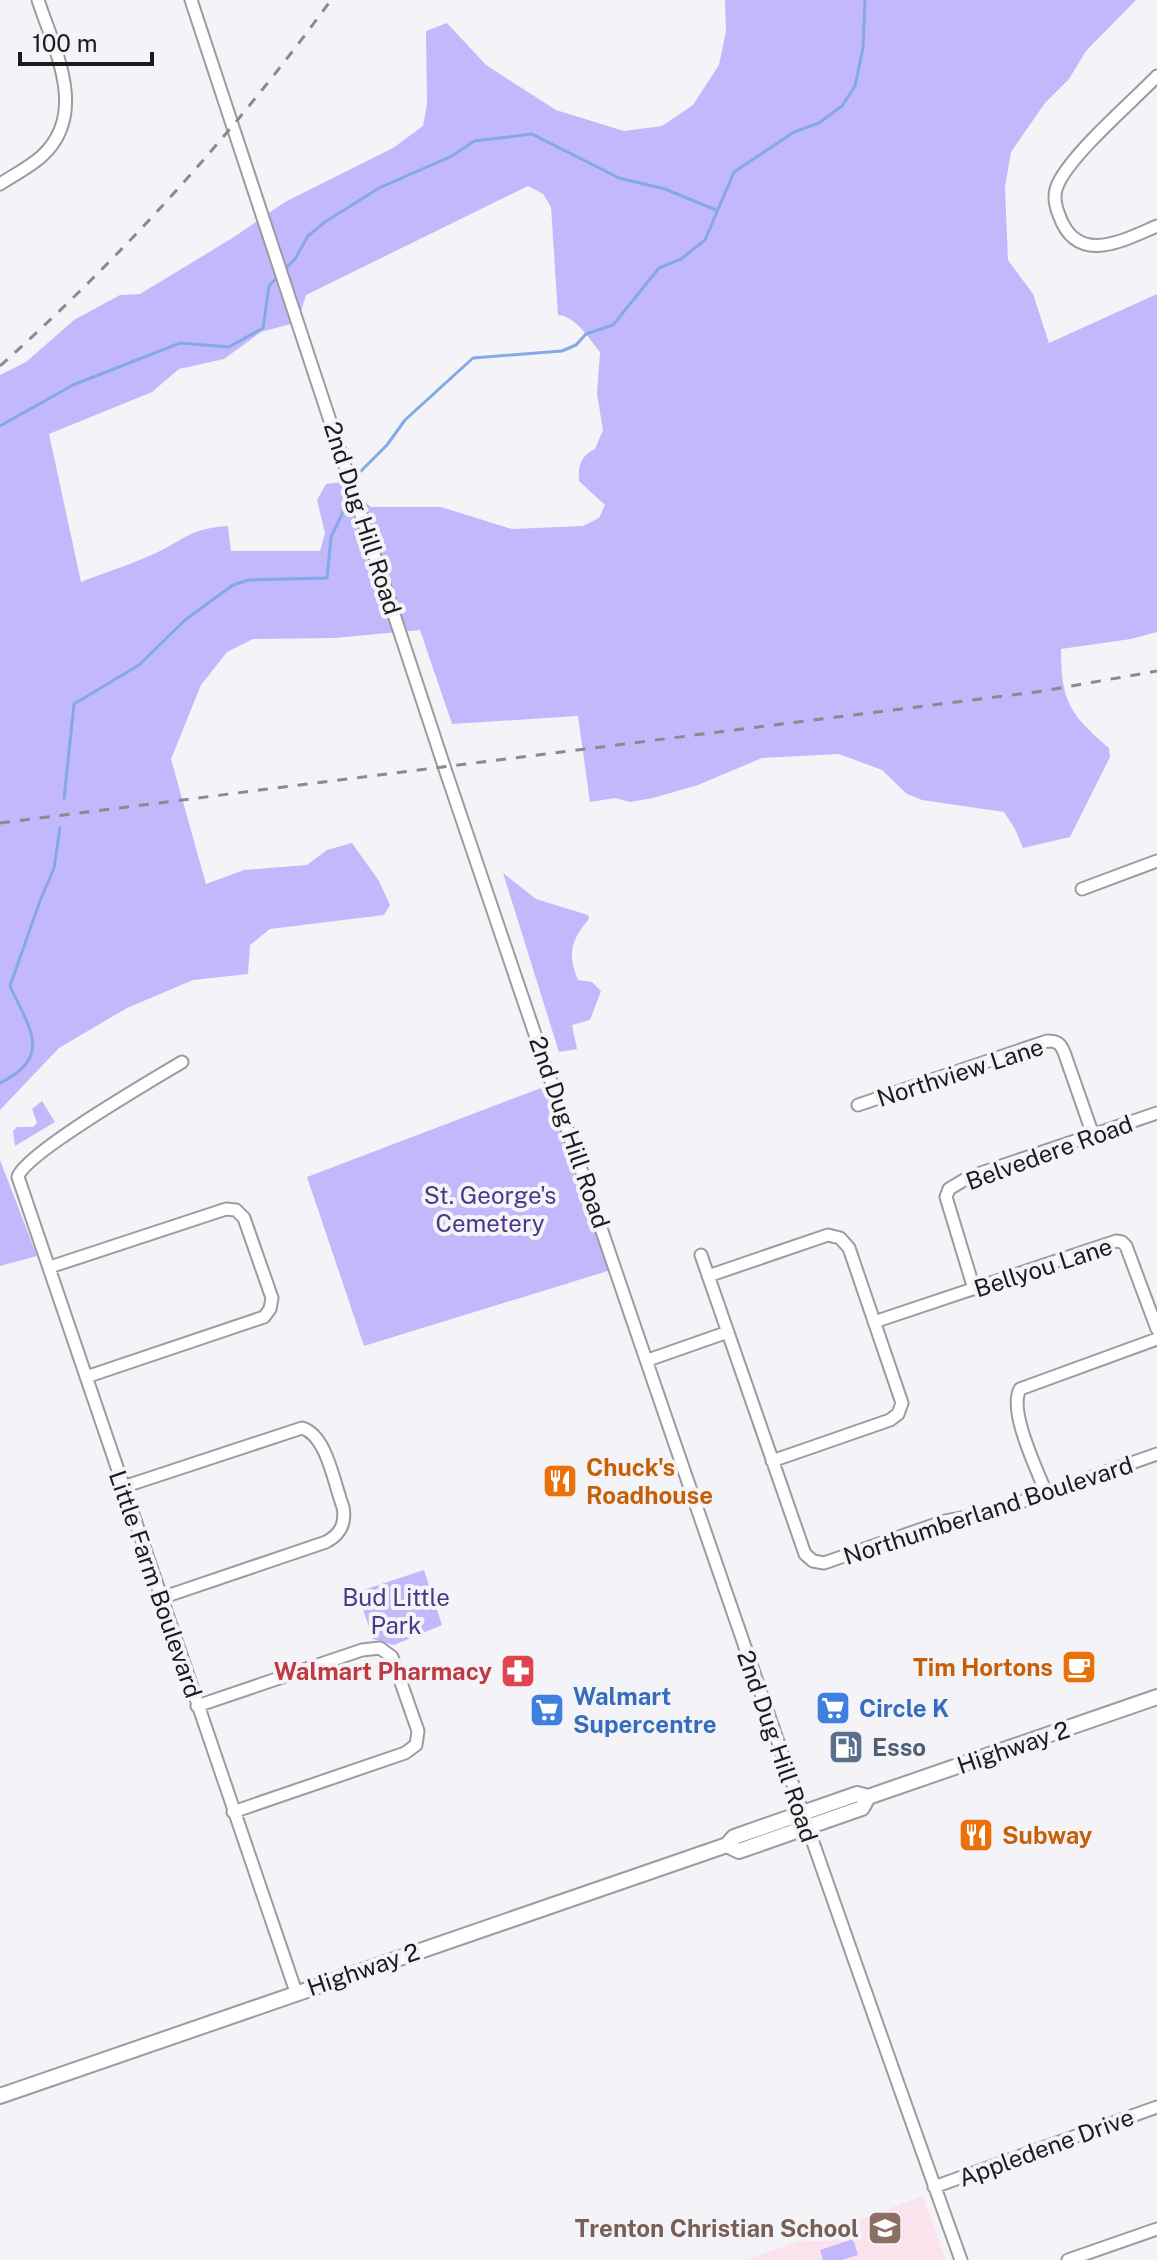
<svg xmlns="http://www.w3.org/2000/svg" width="1157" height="2260" viewBox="0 0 1157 2260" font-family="'Public Sans',sans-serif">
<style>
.education{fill:#fbe3ed}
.green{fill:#c3b8fc;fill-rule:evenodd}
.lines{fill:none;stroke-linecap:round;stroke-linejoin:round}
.stream{stroke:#85a8e8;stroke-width:3}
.minor-casing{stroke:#9c9b9f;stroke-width:15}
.major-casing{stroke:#9c9b9f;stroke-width:18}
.minor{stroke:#fff;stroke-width:11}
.major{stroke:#fff;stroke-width:14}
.rail{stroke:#8a8a8d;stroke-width:3;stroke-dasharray:10 10;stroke-linecap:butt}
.labels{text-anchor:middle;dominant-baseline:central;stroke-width:8;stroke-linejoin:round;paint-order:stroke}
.street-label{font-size:24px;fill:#1c1c1e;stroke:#f4f4f8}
.park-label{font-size:24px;fill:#4c3788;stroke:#f4f4f8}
.food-label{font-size:24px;font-weight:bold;fill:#c56008;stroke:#f4f4f8;text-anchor:start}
.health-label{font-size:24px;font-weight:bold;fill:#be3a42;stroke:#f4f4f8;text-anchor:end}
.shop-label{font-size:24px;font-weight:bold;fill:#366cbe;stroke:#f4f4f8;text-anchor:start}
.service-label{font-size:24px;font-weight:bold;fill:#4e5e75;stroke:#f4f4f8;text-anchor:start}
.education-label{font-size:24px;font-weight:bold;fill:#785e54;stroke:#f4f4f8;text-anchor:end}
</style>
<rect width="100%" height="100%" fill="#f4f4f8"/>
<!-- education -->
<path class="education" d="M923,2196L946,2260H746Z"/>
<!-- green -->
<path class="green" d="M725,0H1136L1086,51L1069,79L1045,103L1011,152L1005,187L1008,260L1033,294L1049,343L1157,294V632L1131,639L1061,649C1061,702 1070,714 1109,748L1110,757L1070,837L1023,848L1015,829L1004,812L922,800L907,794L882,770L839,754L762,758L698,785L653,798L630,802L615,798L590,802L578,716L452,724L420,630L335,638L253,639L227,652L201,685L171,759L206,884L244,870L307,865L327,850L352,843L379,881L390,905L384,915L270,929L250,945L248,974L193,980L127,1008L59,1048L0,1110V375L26,362L74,320L120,295L140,294L234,237L285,202L393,148L423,126L427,104L426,31L447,23L486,65L556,110L624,131L662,126L693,105L719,65L726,31ZM528,186L543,194L551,207L558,315C576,316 589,339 600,352L597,394L603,430L595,449C580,456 578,467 579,481L605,505L599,518L583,526L512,529L441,507H371L342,482L326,484L317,500L325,533L320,551H231L228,526C190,529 188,537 158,552C133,564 106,572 81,582L49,434L152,392L179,369L224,359L261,332L298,322L306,295Z
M503,873L536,899L588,915L589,919C571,940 567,954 578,980L592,982L601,991L590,1020L572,1025L577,1049L559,1052Z
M549,1085L611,1270L364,1346L307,1177Z
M42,1101L55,1122L15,1146L13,1131L17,1127H33L37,1123L32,1109Z
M0,1160L37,1256L0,1266Z
M424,1570L442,1625L394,1645L373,1639L357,1592Z
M853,2239L858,2255L842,2260H823L820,2250Z"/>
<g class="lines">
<!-- stream -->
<path class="stream" d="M284,270L295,259L308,236L325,222L379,188L452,156L474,141L532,134L619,178L665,189L716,210
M0,426L73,385L180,343L229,347L263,328L269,286L279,275
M360,472L387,445L405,420L473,358L562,351L576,345L586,334L613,325L659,268L681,259L705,240L734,172L794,132L819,123L842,106L855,86L863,48L865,0
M64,799L74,704L139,665L185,620L233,585L249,580L327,578L331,537L344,510
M0,1083C54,1057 29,1028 10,986L40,901L54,868L60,828"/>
<!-- minor casing -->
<g class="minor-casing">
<path id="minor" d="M191,0C278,258 360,517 447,775C615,1271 784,1767 961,2260
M1157,76C1130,104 1078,148 1060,180C1053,192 1054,202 1059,215C1077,266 1122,241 1157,226
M0,184C14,175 30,167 42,156C89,113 54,49 38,0
M1082,889L1157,861
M182,1062C154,1079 24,1154 18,1177L296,1992
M858,1105L1047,1041C1057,1041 1060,1043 1064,1052L1093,1135
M701,1255L805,1554L813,1561L824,1563L945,1521L992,1512L1157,1454
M50,1267L226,1209L236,1210L244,1218L272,1298L270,1309L264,1317L86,1377
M708,1276L828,1235L840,1238L849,1248L902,1403L898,1414L890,1420L772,1461
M974,1289L946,1197L949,1189L969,1177L1157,1113
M874,1322L1116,1241L1122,1242L1126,1246L1157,1329
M648,1360L728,1332
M123,1487L302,1428C327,1435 334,1484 343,1507C346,1523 341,1534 326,1542L161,1598
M1046,1493C1037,1469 1008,1411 1020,1389L1157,1339
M197,1706L362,1650L380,1648L392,1657L418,1731L416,1745L405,1753L233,1812
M934,2187L1157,2107
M1068,2260L1157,2229"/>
</g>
<!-- major casing -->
<g class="major-casing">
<path id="major" d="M727,1845L739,1851L862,1808L868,1797
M0,2096L727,1845L734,1837L857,1794L868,1797L1157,1697"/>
</g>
<!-- minor -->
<use href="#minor" class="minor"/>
<!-- major -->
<use href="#major" class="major"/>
<!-- rail -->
<path class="rail" d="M0,366C123,256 234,133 331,0
M0,823L1043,691L1157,671"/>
</g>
<!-- icons -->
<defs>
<g id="restaurant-square" transform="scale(1.8)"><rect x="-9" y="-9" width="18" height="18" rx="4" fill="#e8710a" stroke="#f4f4f8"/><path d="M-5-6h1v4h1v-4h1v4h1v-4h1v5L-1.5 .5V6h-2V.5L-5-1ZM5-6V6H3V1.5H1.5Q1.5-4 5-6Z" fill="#fff"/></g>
<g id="cafe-square" transform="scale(1.8)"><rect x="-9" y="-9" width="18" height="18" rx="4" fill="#e8710a" stroke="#f4f4f8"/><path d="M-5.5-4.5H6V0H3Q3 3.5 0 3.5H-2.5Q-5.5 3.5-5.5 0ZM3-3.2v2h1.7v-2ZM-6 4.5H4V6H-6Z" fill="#fff"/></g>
<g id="pharmacy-square" transform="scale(1.8)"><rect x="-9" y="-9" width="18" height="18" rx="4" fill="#e0444e" stroke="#f4f4f8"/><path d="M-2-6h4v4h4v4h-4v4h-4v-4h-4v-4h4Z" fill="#fff"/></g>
<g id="supermarket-square" transform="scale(1.8)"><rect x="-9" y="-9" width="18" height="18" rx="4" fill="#3f7fe0" stroke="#f4f4f8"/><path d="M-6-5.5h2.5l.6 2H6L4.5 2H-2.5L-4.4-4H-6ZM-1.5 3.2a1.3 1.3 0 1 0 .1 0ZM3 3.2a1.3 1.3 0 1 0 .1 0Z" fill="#fff"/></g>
<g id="fuel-square" transform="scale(1.8)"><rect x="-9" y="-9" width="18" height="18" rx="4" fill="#5c6f8a" stroke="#f4f4f8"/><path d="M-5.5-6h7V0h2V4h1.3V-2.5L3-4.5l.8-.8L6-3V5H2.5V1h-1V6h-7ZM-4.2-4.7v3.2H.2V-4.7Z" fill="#fff"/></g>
<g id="school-square" transform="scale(1.8)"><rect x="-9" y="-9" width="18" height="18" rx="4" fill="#8d6e63" stroke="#f4f4f8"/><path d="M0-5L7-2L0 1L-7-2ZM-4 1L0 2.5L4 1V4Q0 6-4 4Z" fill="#fff"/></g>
</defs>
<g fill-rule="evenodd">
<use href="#restaurant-square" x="560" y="1481"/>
<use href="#cafe-square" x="1079" y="1667"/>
<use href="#pharmacy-square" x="518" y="1671"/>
<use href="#supermarket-square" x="833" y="1708"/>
<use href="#supermarket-square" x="547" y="1710"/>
<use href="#fuel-square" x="846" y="1747"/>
<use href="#restaurant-square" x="976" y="1835"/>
<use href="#school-square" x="885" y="2228"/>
</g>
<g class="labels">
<!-- street labels -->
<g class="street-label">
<text transform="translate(363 518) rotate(72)">2nd Dug Hill Road</text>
<text transform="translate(960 1072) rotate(-18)">Northview Lane</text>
<text transform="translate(570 1132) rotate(71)">2nd Dug Hill Road</text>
<text transform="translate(1049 1152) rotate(-20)">Belvedere Road</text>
<text transform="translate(1043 1267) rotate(-18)">Bellyou Lane</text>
<text transform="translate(988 1510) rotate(-18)">Northumberland Boulevard</text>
<text transform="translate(156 1584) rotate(71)">Little Farm Boulevard</text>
<text transform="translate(778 1746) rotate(71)">2nd Dug Hill Road</text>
<text transform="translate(1013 1747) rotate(-19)">Highway 2</text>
<text transform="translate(363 1969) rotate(-19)">Highway 2</text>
<text transform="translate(1046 2147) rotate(-20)">Appledene Drive</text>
</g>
<!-- park labels -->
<g class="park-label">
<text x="490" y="1195">St. George's<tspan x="490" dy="28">Cemetery</tspan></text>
<text x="396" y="1597">Bud Little<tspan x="396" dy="28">Park</tspan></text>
</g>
<!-- food labels -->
<g class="food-label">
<text x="586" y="1467">Chuck's<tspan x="586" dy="28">Roadhouse</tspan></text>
<text x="1053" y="1667" text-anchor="end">Tim Hortons</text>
<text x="1002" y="1835">Subway</text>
</g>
<!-- health labels -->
<g class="health-label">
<text x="492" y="1671">Walmart Pharmacy</text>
</g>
<!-- shop labels -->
<g class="shop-label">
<text x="573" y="1696">Walmart<tspan x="573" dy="28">Supercentre</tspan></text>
<text x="859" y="1708">Circle K</text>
</g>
<!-- service labels -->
<g class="service-label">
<text x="872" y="1747">Esso</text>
</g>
<!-- education labels -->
<g class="education-label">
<text x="859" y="2228">Trenton Christian School</text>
</g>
</g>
<!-- scale -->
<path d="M20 52v12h132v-12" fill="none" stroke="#1c1c1e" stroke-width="4"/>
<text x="32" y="52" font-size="24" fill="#1c1c1e" stroke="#f4f4f8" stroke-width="6" paint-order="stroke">100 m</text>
</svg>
